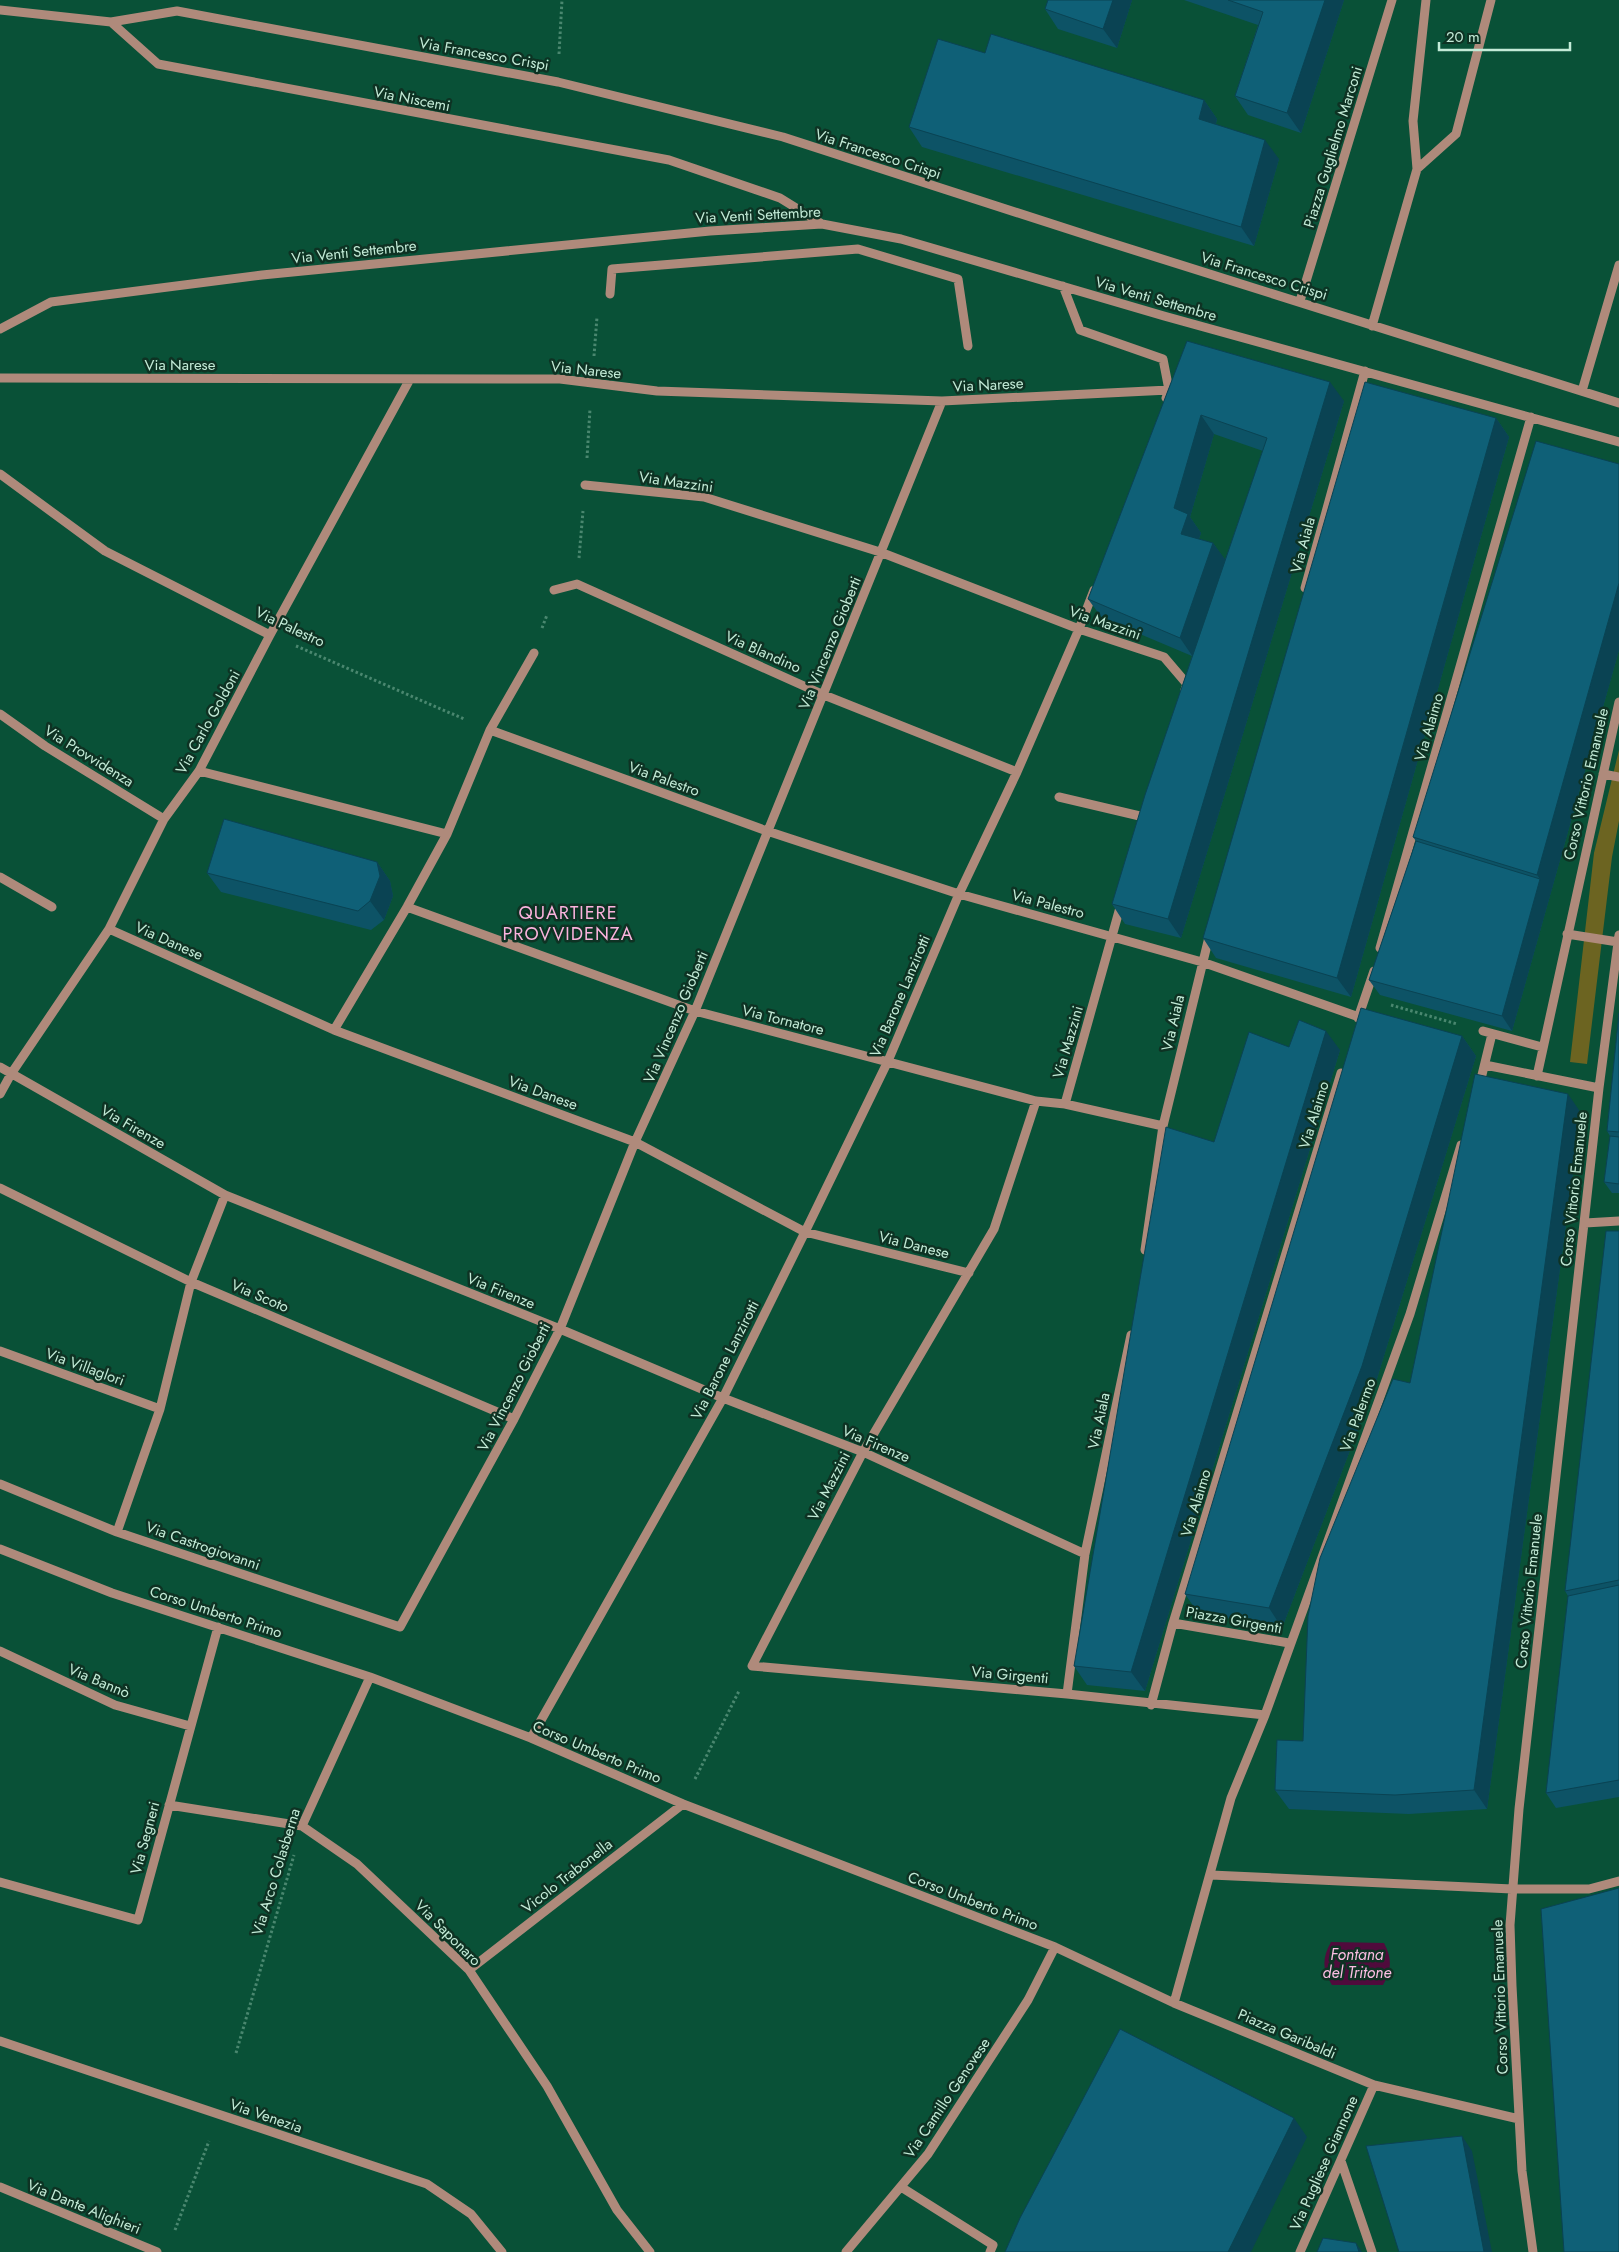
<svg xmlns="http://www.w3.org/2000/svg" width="1619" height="2252" viewBox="0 0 1619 2252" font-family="Jost,sans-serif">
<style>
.green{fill:#6c6421}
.water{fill:#500b3c}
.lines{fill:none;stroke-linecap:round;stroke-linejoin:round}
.path{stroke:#4a876f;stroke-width:3;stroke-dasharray:2.5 2.5;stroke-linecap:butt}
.minor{stroke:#af8a7b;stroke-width:9}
.wall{fill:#0d5366;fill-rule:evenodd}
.shaded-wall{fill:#0a4353}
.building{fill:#0f6077;stroke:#0a4353}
.labels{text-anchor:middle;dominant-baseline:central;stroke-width:5;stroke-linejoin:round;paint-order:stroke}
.street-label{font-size:15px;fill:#c3ebd7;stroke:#0e3223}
.water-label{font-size:16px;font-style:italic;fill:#fbbde2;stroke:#0e3223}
.quarter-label{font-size:18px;letter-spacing:1px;fill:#fbb3de;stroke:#0e3223}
</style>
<rect width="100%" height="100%" fill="#095137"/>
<!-- green -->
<path class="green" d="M1619,750V821L1612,857L1587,1064L1570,1062L1594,853Z"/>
<!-- water -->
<path class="water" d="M1331,1942L1384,1943C1392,1958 1392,1970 1383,1985H1332C1322,1970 1322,1958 1331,1942Z"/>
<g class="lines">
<!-- path -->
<path class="path" d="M559,54L562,0
M594,356L597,317
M587,458L590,409
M579,558L583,511
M542,628L547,615
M296,646L464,719
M1391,1005L1457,1024
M695,1779L739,1691
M236,2053L294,1855
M175,2230L209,2141"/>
<!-- minor -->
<path class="minor" d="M0,10L111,22L158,64L669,160L780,198L822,224
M111,22L177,11L558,82L783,137L1105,241L1619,403
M1417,169L1456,134L1491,0
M1063,286L1080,330L1163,359L1169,390L1166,398
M610,294L612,269L858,249L958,279L968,346
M1300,301L1392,0
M1372,326L1417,169L1413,121L1426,0
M0,329L51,302L262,275L710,231L822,224L901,239L1164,316L1619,442
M0,378L560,379L657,391L942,401L1169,390
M1582,391L1619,265
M0,474L105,551L270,635
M585,485L704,497L880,552L1079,629L1164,657L1187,684L1185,690
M1305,588L1365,371
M554,590L577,584L824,695L1017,772
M0,714L45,746L164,819
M490,730L767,831L959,894L1202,962L1359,1017
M199,771L447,834
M1603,774L1619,777
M1059,797L1144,817
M0,877L52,907
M407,907L695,1011L1036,1101L1065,1104L1163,1126
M109,929L334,1030L635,1142L805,1232L969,1273
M1567,934L1618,942
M1380,948L1531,417
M1358,1018L1374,971
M334,1030L407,907L447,834L490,730L534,653
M1483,1031L1542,1047
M1485,1065L1599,1088
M0,1067L225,1195L560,1329L723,1398L863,1452L1085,1554
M1537,1076L1619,702
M1479,1087L1492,1034
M0,1094L11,1074L109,929L164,819L199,771L270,635L410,379
M1036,1101L994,1229L863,1452L752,1666L1067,1694L1265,1715
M1065,1104L1121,904
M0,1188L191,1282L514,1419
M1585,1223L1619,1221
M1145,1250L1163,1126L1210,933
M0,1351L160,1409
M0,1484L117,1532L400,1627L514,1419L560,1329L635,1142L695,1011L942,401
M117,1532L160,1409L191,1282L225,1195
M0,1549L112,1593L370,1677L531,1738L683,1804L1055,1947L1174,2003L1374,2085L1519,2119
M1173,1623L1289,1643
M0,1651L115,1705L190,1726
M1067,1694L1085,1554L1131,1335
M1151,1705L1173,1623L1341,1073
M531,1738L723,1398L805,1232L888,1061L959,894L1017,772L1079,629L1094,590
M169,1805L302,1826L357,1864L469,1970L547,2086L617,2210L650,2252
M302,1826L370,1677
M1211,1875L1512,1889H1589L1619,1881
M0,1882L138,1920L218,1627
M469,1970L683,1804
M1174,2003L1231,1798L1265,1715L1410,1314L1461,1145
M0,2041L427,2184L471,2214L502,2252
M1341,2161L1372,2252
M0,2187L157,2252
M901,2187L993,2245L990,2252
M846,2252L928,2154L1028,2000L1055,1947
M1300,2252L1374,2085
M1533,2252L1522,2171L1512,1986L1510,1925L1519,1809L1599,1088L1619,935"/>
</g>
<!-- wall -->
<path class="wall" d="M1048,0H1132L1117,48L1058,29L1045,9Z
M1184,0H1344L1301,133L1248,115L1235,96L1258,25Z
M985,53L1204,100L1217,119L1216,124L1279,159L1254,246L922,147L909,127Z
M1187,341L1344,401L1181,938L1125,924L1112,904L1192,656L1102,618L1088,599ZM1214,434L1263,451L1225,560L1213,543L1199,539L1201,533L1190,517Z
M1496,418L1509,437L1351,997L1216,958L1203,938Z
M1619,464V650L1512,1031L1380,995L1369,980L1416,841L1413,837Z
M377,862L390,881L393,896L384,920L371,930L221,892L207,873Z
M1619,1013V1193H1612L1604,1182L1610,1136L1607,1131Z
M1462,1036L1476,1056L1375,1385L1282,1628L1198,1613L1185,1594Z
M1289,1047L1340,1050L1145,1691L1087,1685L1074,1666L1214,1142Z
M1581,1113L1487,1809L1409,1814L1289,1809L1275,1790L1303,1741L1410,1383Z
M1619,1231V1797L1556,1808L1546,1793L1568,1596L1565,1591Z"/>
<!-- shaded-wall -->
<path class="shaded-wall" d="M1113,0H1132L1117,48L1103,29Z
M1325,0H1344L1301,133L1287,113Z
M1204,100L1217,119L1212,138L1199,119Z
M1265,140L1279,159L1254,246L1241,227Z
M1330,382L1344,401L1181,938L1168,919Z
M1201,415L1214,434L1190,517L1201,533L1194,553L1181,534L1174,508Z
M1496,418L1509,437L1351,997L1337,978Z
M1213,543L1227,562L1193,657L1180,638Z
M1619,583V650L1512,1031L1502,1016L1540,879L1537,875Z
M377,862L390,881L393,896L384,920L370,901Z
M1326,1031L1340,1050L1145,1691L1131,1672Z
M1462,1036L1476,1056L1375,1385L1282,1628L1269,1608Z
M1568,1094L1581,1113L1487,1809L1474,1790Z
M1294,2118L1307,2137L1251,2252H1228Z
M1462,2136L1472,2151L1492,2252H1484Z
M1356,2243L1362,2252H1359Z"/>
<!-- building -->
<path class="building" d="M1048,0H1113L1103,29L1045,9Z
M1228,0H1325L1287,113L1235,96L1263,12Z
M991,34L1204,100L1199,119L1265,140L1241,227L909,127L938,39L985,53Z
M1187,341L1330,382L1168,919L1112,904L1145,795L1267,438L1201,415L1174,508L1188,514L1181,534L1213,543L1180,638L1088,599Z
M1365,382L1496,418L1337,978L1203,938Z
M1536,441L1619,464V583L1537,875L1413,837Z
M224,819L377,862L380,876L370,901L358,911L207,873Z
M1416,841L1540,879L1502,1016L1369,980Z
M1361,1008L1462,1036L1362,1366L1269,1608L1185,1594Z
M1619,1013V1132L1607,1131Z
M1299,1020L1326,1031L1131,1672L1074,1666L1166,1127L1214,1142L1249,1032L1289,1047Z
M1475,1074L1568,1094L1474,1790L1395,1795L1275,1790L1277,1740L1303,1741L1308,1616L1320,1558L1393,1379L1410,1383Z
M1610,1136L1619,1137V1184L1604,1182Z
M1606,1231H1619V1580L1565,1591Z
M1619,1585V1780L1546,1793L1568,1596Z
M1619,1888V2252H1564L1541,1909Z
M1120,2029L1294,2118L1228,2252H1005L1020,2218Z
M1462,2136L1484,2252H1399L1366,2146Z
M1323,2238L1356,2243L1359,2252H1317Z"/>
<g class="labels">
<!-- street labels -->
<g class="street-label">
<text transform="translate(484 54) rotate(10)">Via Francesco Crispi</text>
<text transform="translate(412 99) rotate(11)">Via Niscemi</text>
<text transform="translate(1333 147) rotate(-73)">Piazza Guglielmo Marconi</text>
<text transform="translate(878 154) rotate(18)">Via Francesco Crispi</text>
<text transform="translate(758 215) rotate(-3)">Via Venti Settembre</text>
<text transform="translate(354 252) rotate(-6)">Via Venti Settembre</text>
<text transform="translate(1264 276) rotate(17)">Via Francesco Crispi</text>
<text transform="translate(1156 299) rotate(16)">Via Venti Settembre</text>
<text x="180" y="365">Via Narese</text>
<text transform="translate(586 370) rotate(6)">Via Narese</text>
<text transform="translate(988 385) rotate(-3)">Via Narese</text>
<text transform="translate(676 482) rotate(8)">Via Mazzini</text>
<text transform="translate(1303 545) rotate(-75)">Via Aiala</text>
<text transform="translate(1105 623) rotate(19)">Via Mazzini</text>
<text transform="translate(290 627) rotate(25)">Via Palestro</text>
<text transform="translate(830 643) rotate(-68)">Via Vincenzo Gioberti</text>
<text transform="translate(763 652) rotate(24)">Via Blandino</text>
<text transform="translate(208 722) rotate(-61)">Via Carlo Goldoni</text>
<text transform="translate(1429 727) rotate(-74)">Via Alaimo</text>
<text transform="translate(89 756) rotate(32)">Via Provvidenza</text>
<text transform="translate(664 779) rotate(20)">Via Palestro</text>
<text transform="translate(1586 784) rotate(-77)">Corso Vittorio Emanuele</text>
<text transform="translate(1048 904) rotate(15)">Via Palestro</text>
<text transform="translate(169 941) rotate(24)">Via Danese</text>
<text transform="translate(900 996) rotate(-67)">Via Barone Lanzirotti</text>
<text transform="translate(676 1017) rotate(-67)">Via Vincenzo Gioberti</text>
<text transform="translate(783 1020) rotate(14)">Via Tornatore</text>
<text transform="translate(1173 1023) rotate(-77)">Via Aiala</text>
<text transform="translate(1068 1042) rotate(-74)">Via Mazzini</text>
<text transform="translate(543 1093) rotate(20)">Via Danese</text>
<text transform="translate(1314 1115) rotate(-73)">Via Alaimo</text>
<text transform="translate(133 1127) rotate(30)">Via Firenze</text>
<text transform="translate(1574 1189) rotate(-84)">Corso Vittorio Emanuele</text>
<text transform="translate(914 1245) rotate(14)">Via Danese</text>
<text transform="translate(501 1291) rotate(22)">Via Firenze</text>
<text transform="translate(260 1296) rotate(23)">Via Scoto</text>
<text transform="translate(725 1360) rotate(-63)">Via Barone Lanzirotti</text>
<text transform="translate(85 1367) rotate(20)">Via Villaglori</text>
<text transform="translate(514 1387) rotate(-63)">Via Vincenzo Gioberti</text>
<text transform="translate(1358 1415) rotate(-70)">Via Palermo</text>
<text transform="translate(1099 1421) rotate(-78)">Via Aiala</text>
<text transform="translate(876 1444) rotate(23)">Via Firenze</text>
<text transform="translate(829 1486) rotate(-63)">Via Mazzini</text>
<text transform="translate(1196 1503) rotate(-73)">Via Alaimo</text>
<text transform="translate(203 1546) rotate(19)">Via Castrogiovanni</text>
<text transform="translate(1529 1591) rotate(-84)">Corso Vittorio Emanuele</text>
<text transform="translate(216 1612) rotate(18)">Corso Umberto Primo</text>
<text transform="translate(1234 1620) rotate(10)">Piazza Girgenti</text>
<text transform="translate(1010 1675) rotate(5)">Via Girgenti</text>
<text transform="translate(99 1681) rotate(23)">Via Bannò</text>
<text transform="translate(597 1752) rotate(23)">Corso Umberto Primo</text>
<text transform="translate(145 1838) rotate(-75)">Via Segneri</text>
<text transform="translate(276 1872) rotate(-73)">Via Arco Colasberna</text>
<text transform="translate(567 1876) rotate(-38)">Vicolo Trabonella</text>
<text transform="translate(973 1901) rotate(21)">Corso Umberto Primo</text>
<text transform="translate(448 1933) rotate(45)">Via Saponaro</text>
<text transform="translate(1500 1997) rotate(-92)">Corso Vittorio Emanuele</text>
<text transform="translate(1287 2034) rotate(23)">Piazza Garibaldi</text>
<text transform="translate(947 2098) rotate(-56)">Via Camillo Genovese</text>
<text transform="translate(266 2116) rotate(19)">Via Venezia</text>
<text transform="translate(1324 2163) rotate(-66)">Via Pugliese Giannone</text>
<text transform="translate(84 2207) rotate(22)">Via Dante Alighieri</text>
</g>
<!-- water labels -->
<g class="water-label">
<text x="1357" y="1954">Fontana<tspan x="1357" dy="18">del Tritone</tspan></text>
</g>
<!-- quarter labels -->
<g class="quarter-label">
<text x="568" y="913">QUARTIERE<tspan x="568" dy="21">PROVVIDENZA</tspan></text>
</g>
</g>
<!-- scale -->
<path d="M1439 42v8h131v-8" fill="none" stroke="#c3ebd7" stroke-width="2.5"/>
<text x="1446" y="42" font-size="15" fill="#c3ebd7" stroke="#0e3223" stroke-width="4" paint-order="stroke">20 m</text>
</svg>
